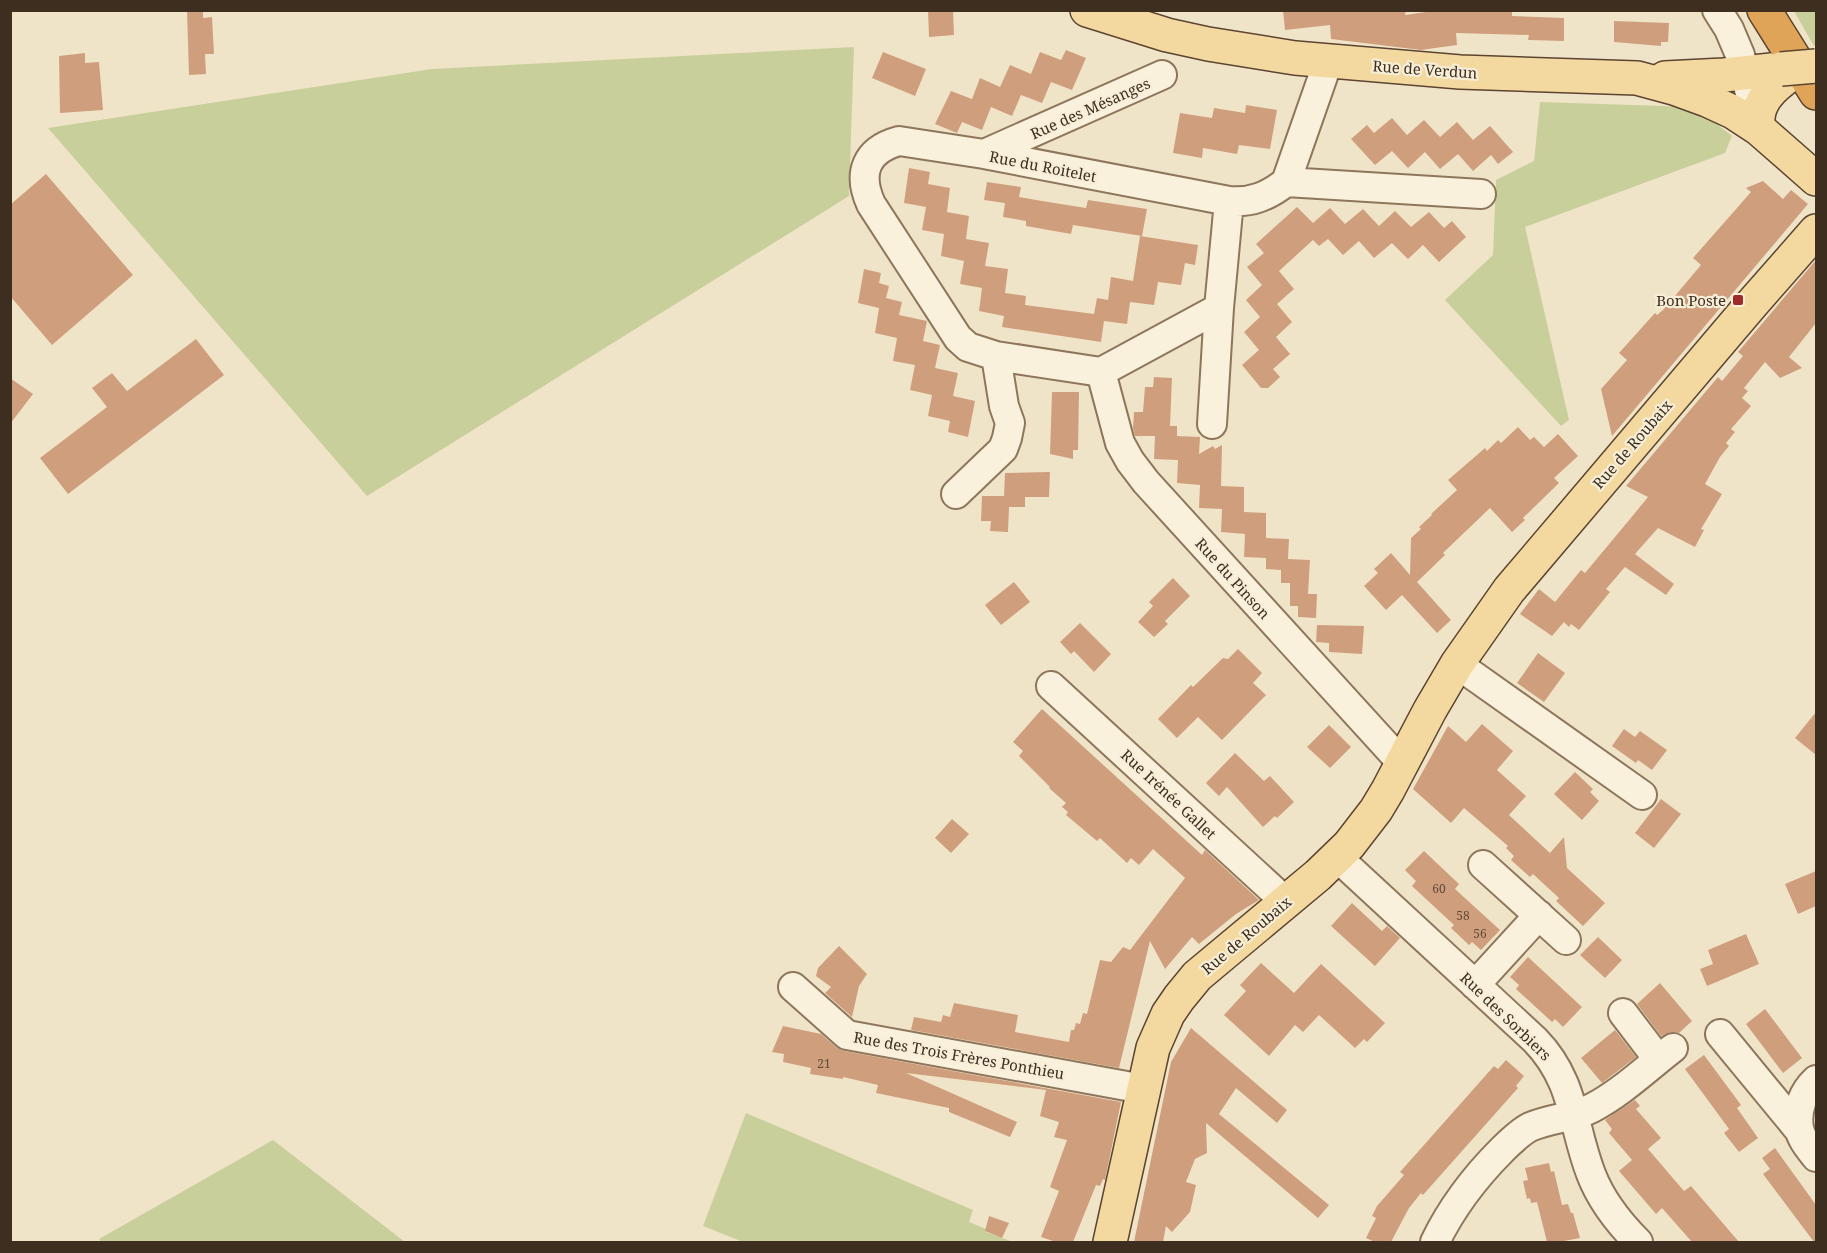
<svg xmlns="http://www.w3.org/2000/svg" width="1827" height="1253" viewBox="0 0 1827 1253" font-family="'Noto Serif',serif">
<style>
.green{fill:#c9cf9b}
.building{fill:#cf9f7d}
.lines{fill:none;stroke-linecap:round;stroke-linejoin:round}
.minor-casing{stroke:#8d765c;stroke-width:32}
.major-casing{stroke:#5b4430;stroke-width:36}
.highway-casing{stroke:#5b4430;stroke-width:36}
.minor{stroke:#faf1dc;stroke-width:28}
.major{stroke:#f3d9a0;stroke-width:33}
.highway{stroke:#e0a458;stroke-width:33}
.major-bridge-casing{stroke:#5b4430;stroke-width:36;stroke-linecap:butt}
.major-bridge{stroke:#f3d9a0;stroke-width:33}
.poi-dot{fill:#9e2a2b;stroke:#f7eed8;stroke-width:2}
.labels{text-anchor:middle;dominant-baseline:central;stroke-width:4.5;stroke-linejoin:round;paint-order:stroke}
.number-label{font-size:12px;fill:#624a37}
.street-label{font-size:15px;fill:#3d2e20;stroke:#f7eed8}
.poi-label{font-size:15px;fill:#3d2e20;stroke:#f7eed8;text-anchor:end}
</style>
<rect width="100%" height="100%" fill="#f0e4c8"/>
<!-- green -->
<path class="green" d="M1794,11H1816V46H1814Z
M854,47L849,196L367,496L48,128L432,69Z
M1540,102L1695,107L1732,136L1725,153L1525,227L1569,420L1561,426L1445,300L1493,255L1496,180L1534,161Z
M746,1113L973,1210L969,1222L986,1229V1232L1013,1242H743L703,1226Z
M273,1140L405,1242H101L99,1239Z"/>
<!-- building -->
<path class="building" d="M187,10H203V18L212,17L214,54H205L206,74L189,75Z
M928,10H953L954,35L929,37Z
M1283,10H1406L1405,15L1440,10H1512V16L1564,18V41L1528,40L1529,35L1456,33L1457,45L1421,50L1331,39L1330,25L1285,30Z
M1614,21L1669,23L1668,42H1661V46L1614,42Z
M1066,50L1086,58L1072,90L1051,82L1042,103L1021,95L1012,116L991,107L982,130L962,122L957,133L935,124L951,91L972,99L980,78L1000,87L1010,65L1031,74L1040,52L1061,60Z
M883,52L926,69L915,96L872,78Z
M85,53V63L99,62L103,110L60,113L59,56Z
M1246,105L1277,110L1270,149L1239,145L1237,154L1203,148L1202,158L1173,153L1180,113L1212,118L1214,108L1245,113Z
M1392,118L1407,135L1424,120L1440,137L1457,122L1473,140L1490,126L1513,152L1498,164L1491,155L1473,171L1458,154L1440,169L1425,152L1408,168L1392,151L1375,165L1351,139L1367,125L1374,133Z
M909,168L930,172L928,184L950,188L947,212L969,216L966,239L989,243L985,266L1008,269L1005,293L1026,296L1025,305L1094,314L1097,298L1108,300L1111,277L1133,281L1140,236L1198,245L1195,265L1185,263L1181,285L1158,282L1154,305L1130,302L1127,324L1104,321L1101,342L1002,327L1004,316L979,311L982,288L960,284L964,261L941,256L944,234L922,230L926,207L904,203Z
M46,174L133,275L52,345L10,296V205Z
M1763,181L1783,199L1791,190L1808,204L1612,436L1601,389L1627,360L1619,353L1655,313L1657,315L1663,310L1701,265L1693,258L1751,192L1746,188Z
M987,182L1021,187L1019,197L1042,201L1086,208L1088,200L1147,209L1142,236L1073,225L1071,234L1026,226V221L1003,217L1005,203L984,200Z
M1297,207L1313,223L1330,208L1345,224L1363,209L1379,226L1395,211L1411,227L1429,212L1444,228L1452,221L1466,237L1439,262L1423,245L1408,259L1392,243L1374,258L1359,241L1343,255L1328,239L1319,246L1313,240L1279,271L1294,289L1277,304L1292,322L1276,337L1290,354L1273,369L1280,377L1268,388H1261L1242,365L1259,350L1244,332L1260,317L1246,300L1262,285L1247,267L1264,253L1256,244Z
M1816,260V323L1789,357L1802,368L1780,378L1765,362L1744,388L1748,391L1742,398L1751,406L1731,429L1735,432L1726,443L1729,446L1720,457L1705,484L1722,494L1701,529L1704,530L1695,547L1658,528L1635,554L1674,584L1666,595L1625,567L1606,589L1610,592L1579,630L1571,624L1569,627L1564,622L1552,636L1520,614L1539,589L1555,602L1581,570L1585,573L1630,519L1648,497L1626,486L1718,377L1722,381L1743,356L1738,352Z
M864,269L881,273L879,283L889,286L886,298L902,302L899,315L927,321L923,341L940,345L935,368L958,373L953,396L975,401L968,437L948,432L950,421L928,416L932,395L910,390L915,365L893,361L897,338L875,333L879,308L858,303Z
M196,339L224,375L68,494L40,458L107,407L92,388L112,373L127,391Z
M1154,377L1172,378L1170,426H1177V436L1200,437L1199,454L1213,446L1215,449L1222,445L1221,486L1244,487V512L1266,513V538L1289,539L1288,559L1310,560L1308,594H1317L1316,618L1298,617V606H1290V583H1281V570L1266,569V558L1244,557L1245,534L1221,532L1222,509L1199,508L1200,485L1177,483L1178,460L1154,459L1155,436H1135L1133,428L1134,412H1143L1145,387H1153Z
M10,378L33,394L10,424Z
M1052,392H1079L1078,450H1073V459L1050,454Z
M1518,427L1530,440L1534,437L1544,447L1558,434L1578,456L1554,478L1559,483L1523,518L1525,520L1512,532L1490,508L1443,553L1445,555L1417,582L1451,620L1437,633L1402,595L1386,610L1364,586L1378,573L1374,569L1391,553L1410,575L1411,538L1421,529L1419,527L1432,515L1431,514L1457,490L1448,480L1485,448L1487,451L1498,440L1501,443Z
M1050,472L1049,497H1025V507H1009L1008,532L990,531L991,521H981L982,496H1004L1005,473Z
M1173,578L1190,596L1165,621L1168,624L1154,637L1138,622L1153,606L1149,602Z
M1014,582L1030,602L1001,625L985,605Z
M1080,623L1111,654L1094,672L1074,651L1071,654L1060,642Z
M1317,625L1364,626L1362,654L1329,652V643L1316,642Z
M1238,649L1262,673L1253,683L1266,695L1222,740L1198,717L1177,738L1158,719L1191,685L1193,687L1223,658L1228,659Z
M1538,653L1565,673L1544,702L1517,683Z
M1042,709L1202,855L1205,850L1259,900L1236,914L1199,944L1192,937L1165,969L1150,941L1119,1068L911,1030L914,1017L941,1022L943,1015L950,1017L954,1003L1018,1015L1015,1032L1069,1042L1071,1030H1074L1076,1023L1080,1024L1083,1013L1087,1014L1100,960L1111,962L1123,947L1130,950L1185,878L1153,849L1139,865L1131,858L1127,863L1100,838L1097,841L1066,815L1068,812L1062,807L1066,803L1049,788L1050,787L1019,756L1023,751L1013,742Z
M1816,712V755L1795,738Z
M1482,724L1513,751L1497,770L1526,796L1509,815L1550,853L1564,837L1567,868L1605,903L1583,926L1556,901L1559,898L1533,874L1530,877L1511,860L1514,856L1506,848L1508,846L1464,808L1451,823L1413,789L1448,726L1466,742Z
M1329,725L1351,747L1330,768L1307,747Z
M1624,729L1635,737L1640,731L1667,750L1652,770L1638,760L1636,763L1612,746Z
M1235,753L1264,781L1270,776L1294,802L1277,818L1275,816L1263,827L1227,787L1219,796L1206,783Z
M1575,772L1593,789L1590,792L1599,801L1582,820L1554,794Z
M1661,799L1681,814L1654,848L1635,833Z
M952,819L969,834L951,853L935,838Z
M1424,851L1459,884L1455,889L1500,930L1481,950L1472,942L1469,945L1451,928L1454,925L1412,886L1416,881L1405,870Z
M1816,871V906L1798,914L1785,884Z
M1352,903L1382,931L1387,926L1400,938L1375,966L1331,926Z
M1746,934L1759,964L1707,986L1700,969L1713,964L1708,950Z
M1598,937L1622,960L1605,978L1580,955Z
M839,946L867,974L859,986L852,1017L825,993L831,987L816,976L818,968Z
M1528,957L1582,1007L1563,1027L1555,1019L1552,1022L1516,989L1519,985L1510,977Z
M1261,963L1294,993L1321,964L1385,1023L1367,1042L1364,1039L1355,1048L1319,1015L1303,1032L1295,1025L1269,1056L1224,1015L1246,991L1240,985Z
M1660,983L1692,1021L1679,1033L1670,1032L1661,1036L1637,1004Z
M1765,1009L1802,1058L1783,1073L1746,1024Z
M783,1026L821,1034L836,1047L844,1051L1121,1102L1105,1180L1103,1179L1100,1186L1096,1185L1073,1242H1056L1041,1237L1059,1191L1050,1187L1067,1140L1054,1137L1059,1122L1040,1116L1046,1090L906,1073L1017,1122L1010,1137L949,1112V1108L876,1093L878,1085L843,1077V1079L810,1074L811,1068L783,1062L784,1054L772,1052Z
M1191,1028L1287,1110L1277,1123L1236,1088L1219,1114L1329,1205L1318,1218L1206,1123L1207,1153L1195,1159L1186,1182L1196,1185L1190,1212L1172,1232L1166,1226L1163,1242H1134L1171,1062Z
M1615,1030L1636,1057L1602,1083L1581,1058Z
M1704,1055L1741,1105L1737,1108L1758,1138L1739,1152L1724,1133L1729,1129L1685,1069Z
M1506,1060L1524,1076L1516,1086L1518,1088L1423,1195L1421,1193L1409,1208L1391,1242H1375L1366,1238L1376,1218L1372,1216L1377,1206L1404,1175L1400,1172L1494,1066L1498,1069Z
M1635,1100L1640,1106L1636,1109L1661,1138L1648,1149L1684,1191L1691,1186L1739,1242H1692L1662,1208L1656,1214L1619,1171L1632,1160L1609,1133L1612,1129L1605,1120Z
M1775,1148L1816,1205V1242H1814L1763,1174L1770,1169L1762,1158Z
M1549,1163L1551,1172L1554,1171L1562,1205L1568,1204L1571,1213H1573L1580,1238L1559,1242H1547L1537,1202L1531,1203L1530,1198L1527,1199L1523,1181L1528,1180L1525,1168Z
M989,1216L1009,1223L1002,1238L985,1231Z"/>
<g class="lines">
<!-- minor casing -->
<g class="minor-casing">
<path id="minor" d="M1717,10L1729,29L1740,55L1757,120
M1328,62L1286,182C1268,196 1252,203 1229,201L984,154L899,141C866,150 857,173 871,204L958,338L968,347L996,356L1101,372L1120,443L1130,461L1146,482L1402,763
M984,154L1162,75
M1286,182L1481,194
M1219,308L1229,201
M1101,372L1219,308L1212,424
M956,494L1003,449L1007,438L1010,423L1004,406L996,356
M1457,664L1642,795
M1051,686L1286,902
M1337,857L1535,1040C1575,1081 1572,1125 1591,1174C1601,1200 1619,1223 1638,1242
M1483,865L1566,940
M1475,985L1539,915
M793,987L847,1035L1143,1089
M1623,1013L1658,1059
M1720,1034L1799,1130
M1816,1080C1803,1092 1796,1110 1799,1128C1801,1139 1810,1149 1816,1157
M1435,1242C1452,1207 1474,1178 1502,1150C1510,1142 1520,1132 1530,1127C1550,1118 1573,1118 1592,1108C1621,1093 1647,1068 1673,1048"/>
</g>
<!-- major casing -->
<g class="major-casing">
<path id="major" d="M1087,10L1167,35L1208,44L1295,58L1460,72L1637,78L1674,88L1707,100L1733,112L1759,129L1816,179
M1665,78L1724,75L1781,69
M1759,129C1754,109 1767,92 1783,80
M1110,1242L1153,1048L1168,1014L1179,998L1197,976L1318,875L1349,845L1376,810L1388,790L1430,710L1457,664L1509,590L1751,305L1816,231"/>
</g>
<!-- highway casing -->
<g class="highway-casing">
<path id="highway" d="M1764,10L1816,93"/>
</g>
<!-- minor -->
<use href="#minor" class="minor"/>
<!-- major -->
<use href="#major" class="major"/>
<!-- highway -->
<use href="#highway" class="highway"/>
<!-- major-bridge casing -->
<g class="major-bridge-casing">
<path id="major-bridge" d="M1781,69L1816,66"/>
</g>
<!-- major-bridge -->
<use href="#major-bridge" class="major-bridge"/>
</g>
<!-- markers -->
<rect class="poi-dot" x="1732" y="294" width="12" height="12" rx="3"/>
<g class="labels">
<!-- number labels -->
<g class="number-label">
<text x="1439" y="888">60</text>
<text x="1463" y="915">58</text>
<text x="1480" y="933">56</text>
<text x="824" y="1063">21</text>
</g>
<!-- street labels -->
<g class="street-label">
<text transform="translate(1425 69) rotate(4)">Rue de Verdun</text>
<text transform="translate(1090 108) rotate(-24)">Rue des Mésanges</text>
<text transform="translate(1043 166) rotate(11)">Rue du Roitelet</text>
<text transform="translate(1632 444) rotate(-49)">Rue de Roubaix</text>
<text transform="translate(1233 578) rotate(48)">Rue du Pinson</text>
<text transform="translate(1169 794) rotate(43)">Rue Irénée Gallet</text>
<text transform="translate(1246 935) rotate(-40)">Rue de Roubaix</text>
<text transform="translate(1506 1016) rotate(44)">Rue des Sorbiers</text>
<text transform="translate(959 1055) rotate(10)">Rue des Trois Frères Ponthieu</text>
</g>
<!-- poi labels -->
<g class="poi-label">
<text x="1726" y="300">Bon Poste</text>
</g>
</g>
<!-- border -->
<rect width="1827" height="1253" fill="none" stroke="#3d2e20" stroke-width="24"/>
</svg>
